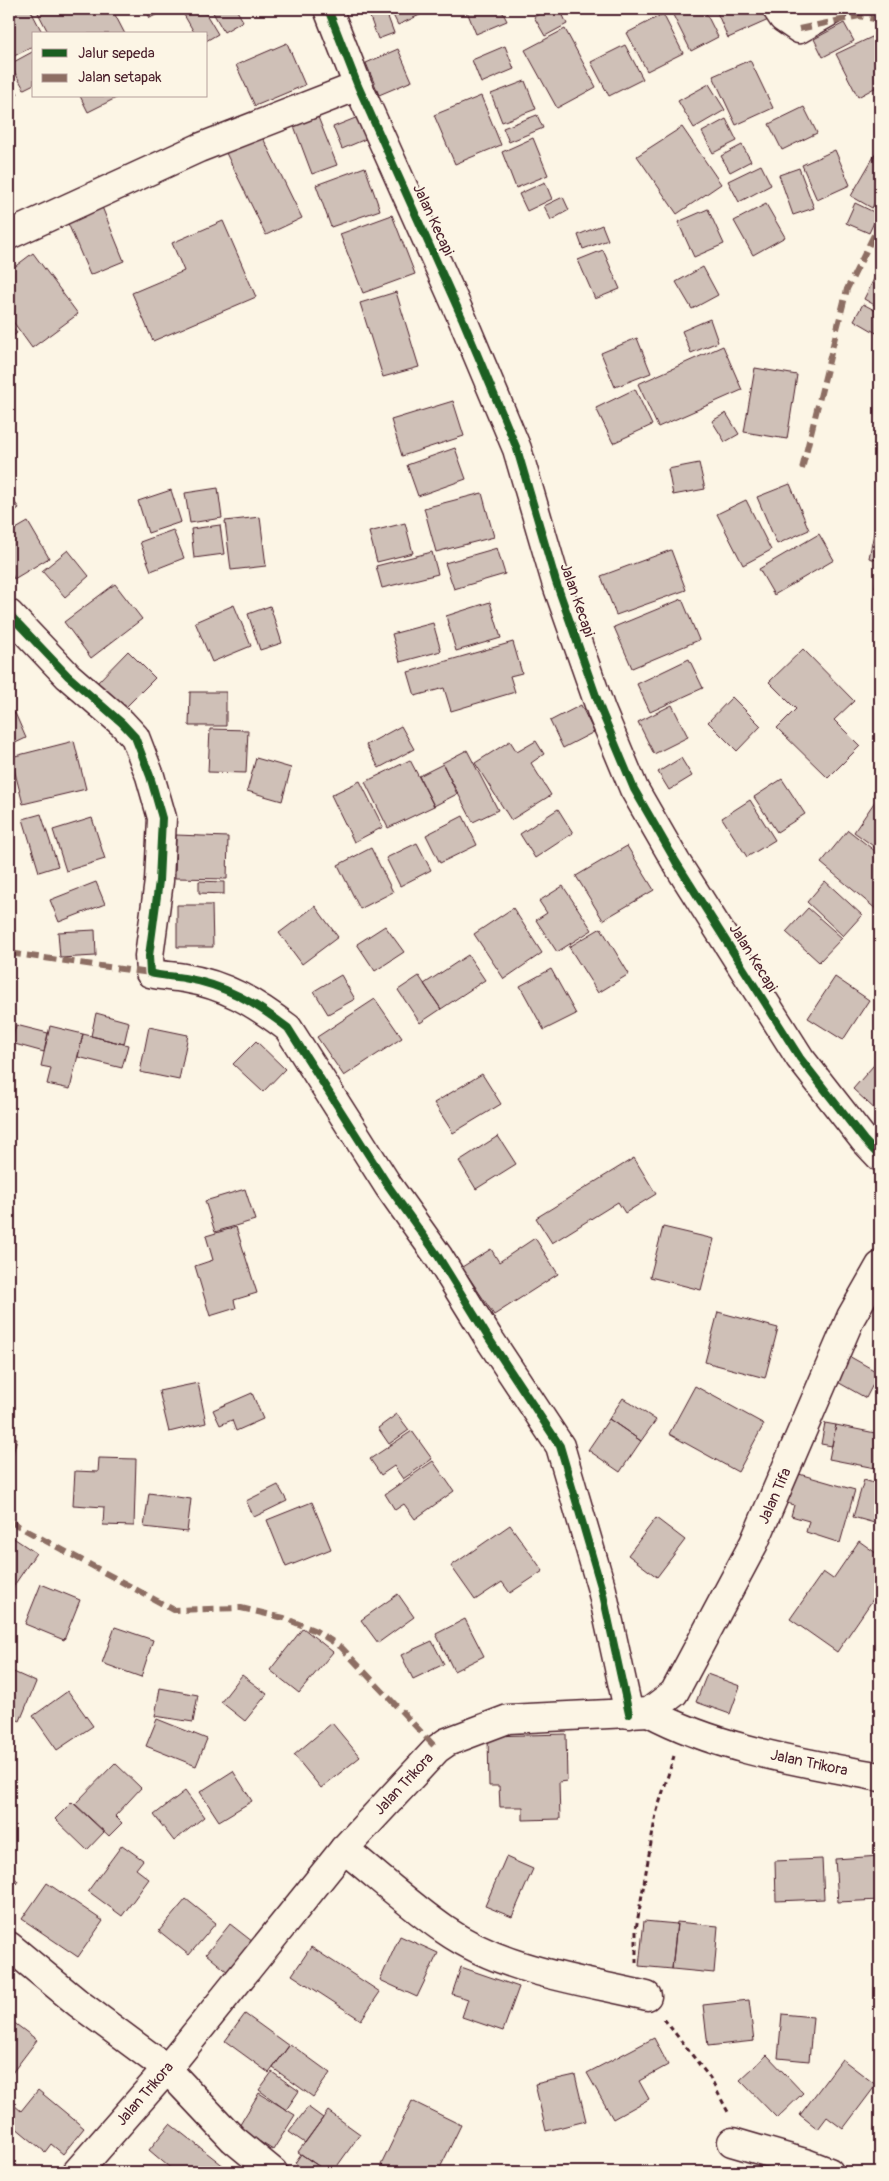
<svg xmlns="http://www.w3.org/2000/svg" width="889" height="2181" viewBox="0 0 889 2181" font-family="Pangolin,sans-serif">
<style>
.building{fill:#cfc0b7;stroke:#4a1f2b}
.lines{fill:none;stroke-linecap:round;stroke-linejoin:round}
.minor-casing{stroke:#4a1f2b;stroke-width:31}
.tertiary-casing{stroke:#4a1f2b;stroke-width:31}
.path{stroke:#4a1f2b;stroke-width:3;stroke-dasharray:5 4;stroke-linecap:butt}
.minor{stroke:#fcf5e5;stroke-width:28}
.tertiary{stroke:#fcf5e5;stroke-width:28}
.quiet{stroke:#8d6e63;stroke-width:6;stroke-dasharray:12 6;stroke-linecap:butt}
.cycleway-casing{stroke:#fcf5e5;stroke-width:11}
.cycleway{stroke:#1b5e20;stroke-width:8}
.labels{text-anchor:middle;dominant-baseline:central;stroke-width:4.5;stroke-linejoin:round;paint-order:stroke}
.street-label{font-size:15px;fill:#4a1f2b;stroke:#fcf5e5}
</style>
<rect width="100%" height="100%" fill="#fcf5e5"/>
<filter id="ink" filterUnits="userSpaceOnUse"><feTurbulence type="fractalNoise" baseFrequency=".02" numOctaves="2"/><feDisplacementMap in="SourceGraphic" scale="10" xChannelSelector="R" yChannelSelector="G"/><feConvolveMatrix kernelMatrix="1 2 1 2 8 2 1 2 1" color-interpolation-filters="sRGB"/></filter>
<g filter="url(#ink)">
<!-- building -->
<path class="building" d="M9,9H30L43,34H34V46L14,56L9,46Z
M36,9H112L125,34H49Z
M145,9H167L150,18Z
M191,9H203L218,34L206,41V34H195L183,13Z
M211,9H236L243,21L224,32Z
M367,9H385L394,33L378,39Z
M390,9H419L422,14L398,25Z
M466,9H501L507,21L476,34Z
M549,9H560L567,24L545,36L534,17Z
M674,9H704L718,37L691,51L671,11Z
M720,9H769L773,18L728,38L716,10Z
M663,14L683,53L647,71L627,33Z
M844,23L854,41L823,57L814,39Z
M565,29L596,87L557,108L525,50Z
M872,37L880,53V85L858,97L836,54Z
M287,43L305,85L255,106L236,65Z
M625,45L643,79L609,96L591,62Z
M505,46L514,69L481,83L472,60Z
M398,49L412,81L379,95L366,63Z
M34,51V84L24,89L10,64Z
M750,60L773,108L736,125L713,76Z
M9,77L18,94L9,99Z
M525,81L536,109L502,122L491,94Z
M709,84L725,110L694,128L678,101Z
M80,96H120L88,112Z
M481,96L501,145L455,164L434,115Z
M804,107L817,133L782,150L769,124Z
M537,115L543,128L509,142L503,128Z
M318,117L337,165L312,174L294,126Z
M358,117L368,138L342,149L333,127Z
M726,119L737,141L713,153L702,132Z
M682,127L721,184L677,214L637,156Z
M262,136L302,218L266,235L226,153Z
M533,138L548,175L516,188L502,152Z
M742,145L751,161L730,172L721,156Z
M880,146V193L872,208L851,196Z
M835,150L850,185L817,200L802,165Z
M761,165L771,185L739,202L728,181Z
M365,167L380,210L331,227L316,185Z
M799,168L814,208L793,215L779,175Z
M545,182L552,199L527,211L519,194Z
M563,197L569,210L551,220L544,206Z
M855,203L878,214L869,233L846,223Z
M766,204L785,237L753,255L734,221Z
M102,207L124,261L90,275L67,221Z
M708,209L724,244L694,257L678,222Z
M392,215L415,274L363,293L340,234Z
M223,221L256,297L153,341L132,293L184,271L172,243Z
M602,225L608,240L583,249L578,235Z
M603,250L620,289L595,299L578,260Z
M33,253L78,314L32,348L9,316V271Z
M703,267L718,295L692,309L676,282Z
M880,267V308L864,299Z
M396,292L419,367L383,377L360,303Z
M863,304L880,313V330L878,334L854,320Z
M710,319L718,342L691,353L682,331Z
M9,322L17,333L9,339Z
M637,338L651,373L615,387L601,353Z
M723,346L742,390L658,427L638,384Z
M755,368L797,375L787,439L744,432Z
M635,389L652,425L613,443L596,408Z
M453,401L464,436L402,456L391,420Z
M726,413L739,434L725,442L712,421Z
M455,448L466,479L418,496L407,465Z
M699,463L705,489L673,495L668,469Z
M790,484L809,530L777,544L757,497Z
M218,488L222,518L190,523L185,493Z
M171,490L181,522L148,533L138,501Z
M482,493L494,537L436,552L424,508Z
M9,495L19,508L9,515Z
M746,500L771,550L743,565L717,514Z
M880,503V561L869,558Z
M260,517L266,566L231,570L225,521Z
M28,522L49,558L14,579L9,569V533Z
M405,523L413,553L377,562L369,532Z
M220,525L224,554L194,558L191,529Z
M173,530L184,558L151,571L140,542Z
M819,534L834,560L774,595L759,569Z
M497,548L505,574L454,589L445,563Z
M68,550L89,576L65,597L42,571Z
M671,550L686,590L616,615L601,576Z
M432,552L438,574L382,588L376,566Z
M880,565V589L875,587Z
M115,584L142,619L91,658L64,622Z
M682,599L699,640L632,668L614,627Z
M490,602L501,638L456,651L446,616Z
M234,605L251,646L212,662L195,622Z
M270,606L282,643L260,650L248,614Z
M433,623L441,651L400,662L392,634Z
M513,642L522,673L510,676L515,692L451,711L444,688L415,696L408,672Z
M803,649L854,701L834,720L860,746L828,778L777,728L796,709L769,682Z
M128,651L155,678L121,712L94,686Z
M689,659L703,688L650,712L637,684Z
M190,692H226V726H189Z
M732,697L761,726L737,751L708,722Z
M581,705L594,732L563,748L550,721Z
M672,705L688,737L654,754L638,722Z
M15,713L26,738L9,746V715Z
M401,726L414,749L379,768L366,745Z
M210,729L248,730L246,773L208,772Z
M74,741L86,789L23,804L11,757Z
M510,741L517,752L536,741L544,754L531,763L551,795L511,820L475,763Z
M467,750L498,810L473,822L442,763Z
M256,758L291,768L282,801L247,791Z
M681,758L692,776L669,790L658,772Z
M410,760L434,806L388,828L365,782Z
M443,764L457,794L434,806L419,776Z
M782,779L805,814L777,832L754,797Z
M360,781L383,827L354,842L331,795Z
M880,794V851L854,832Z
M750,800L775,840L747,857L722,818Z
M558,809L573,833L535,858L520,834Z
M41,814L58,866L39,872L23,819Z
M463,816L477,845L440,863L426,835Z
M92,818L105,859L66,871L53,830Z
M848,830L880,855V906L877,910L821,863Z
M176,835L228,837L227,879L175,878Z
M417,843L431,870L400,886L386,858Z
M627,846L654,890L603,920L576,876Z
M371,848L393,892L360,909L338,865Z
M199,881L224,882V894L199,893Z
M825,881L862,915L843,936L807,902Z
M96,882L105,904L59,922L50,900Z
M563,886L592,930L557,952L536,920L547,913L539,901Z
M177,905H212L213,947H177Z
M315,906L338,937L302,964L279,933Z
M513,908L542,953L504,979L474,934Z
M808,908L842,938L819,962L786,932Z
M385,926L404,952L375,971L357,944Z
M601,928L629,974L598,993L569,947Z
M95,930L96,956L60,958L58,932Z
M468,955L485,980L441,1009L424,984Z
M551,969L576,1014L544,1030L520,986Z
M341,975L355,999L328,1014L314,991Z
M419,976L441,1009L420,1023L398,990Z
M835,977L869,1000L843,1040L808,1018Z
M375,999L402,1038L344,1076L317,1037Z
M96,1013L129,1022L124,1044L91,1036Z
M16,1025L48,1033L44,1052L11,1043Z
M50,1026L83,1034L70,1089L47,1084L51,1068L41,1066Z
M149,1027L188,1035L179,1080L140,1072Z
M83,1034L128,1045L122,1068L78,1057Z
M256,1041L285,1069L263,1092L233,1064Z
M880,1058V1114L853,1089Z
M482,1074L501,1104L453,1133L434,1103Z
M498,1136L516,1164L476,1189L459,1161Z
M634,1158L656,1194L625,1213L618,1202L552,1243L536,1218Z
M245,1189L255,1220L215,1232L205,1201Z
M236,1227L257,1293L234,1300L236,1308L210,1316L195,1266L213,1260L206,1236Z
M663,1227L714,1239L701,1290L650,1277Z
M535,1238L558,1274L494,1315L462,1267L491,1249L499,1262Z
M718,1312L778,1328L765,1378L705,1362Z
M847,1355L879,1373L866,1398L834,1380Z
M198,1383L206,1423L169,1432L159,1391Z
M695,1386L764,1424L738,1472L669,1434Z
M252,1393L263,1419L236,1431L232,1420L220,1425L213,1410Z
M623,1398L656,1420L641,1441L609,1419Z
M397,1414L409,1430L389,1444L378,1428Z
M609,1419L641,1441L620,1472L588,1450Z
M825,1423L836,1425L832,1446L821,1444Z
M836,1425L880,1434V1469L829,1459Z
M412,1431L432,1459L403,1479L394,1466L381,1475L370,1459Z
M9,1436L17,1438L9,1469Z
M99,1458L136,1459L134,1526L103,1525L104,1507L73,1505L75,1471L98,1472Z
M433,1461L454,1491L415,1519L404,1504L395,1510L385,1494Z
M792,1472L855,1490L840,1543L806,1532L809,1521L791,1516L794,1505L783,1502Z
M864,1480L880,1485V1516L878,1524L853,1517Z
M278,1485L287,1501L254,1517L246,1501Z
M149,1493L191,1499L187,1532L144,1527Z
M312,1502L331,1549L286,1567L267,1520Z
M656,1518L685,1540L657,1577L628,1555Z
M510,1525L543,1571L510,1593L502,1582L475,1600L451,1566Z
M9,1535L36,1553L13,1587L9,1584Z
M859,1541L880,1556V1589L837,1652L790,1619L823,1572L833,1579Z
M41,1584L80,1600L64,1640L25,1624Z
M398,1594L414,1617L378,1643L361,1620Z
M465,1619L484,1656L454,1671L436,1634Z
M115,1627L153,1640L141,1677L102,1663Z
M303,1628L333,1652L299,1693L270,1670Z
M432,1641L444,1664L413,1679L401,1655Z
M9,1670L36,1682L20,1721L9,1716Z
M707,1674L740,1686L730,1714L696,1702Z
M242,1675L267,1694L245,1721L221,1702Z
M160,1688L198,1695L193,1722L155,1716Z
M68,1691L93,1726L57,1750L33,1716Z
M157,1719L207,1739L196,1766L146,1746Z
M332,1723L360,1757L321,1788L294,1755Z
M566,1734L567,1781L559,1782L560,1819L523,1820V1807H500L499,1786H489L488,1736Z
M115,1763L141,1788L115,1816L122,1823L109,1836L75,1804Z
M233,1771L252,1801L219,1821L200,1792Z
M185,1791L204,1817L174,1841L154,1815Z
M72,1802L104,1832L87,1850L55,1819Z
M122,1845L143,1860L136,1869L149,1879L122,1916L88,1891Z
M880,1856V1900L838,1902L835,1859Z
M506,1857L533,1869L512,1917L485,1906Z
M822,1859L824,1899L776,1901L775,1861Z
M9,1874L18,1881L9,1894Z
M47,1883L103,1921L78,1957L22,1919Z
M186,1899L216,1923L189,1955L159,1931Z
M644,1921L677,1924L672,1969L639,1966Z
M677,1922L718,1926L714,1973L672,1969Z
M230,1924L253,1942L229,1973L206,1954Z
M400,1936L438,1953L417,1997L380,1980Z
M311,1947L380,1992L361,2020L292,1975Z
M461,1967L519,1987L503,2031L462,2017L468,1999L452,1994Z
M749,2000L754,2041L708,2046L703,2005Z
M245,2014L289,2046L269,2073L225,2041Z
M782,2014L813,2017L809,2061L778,2058Z
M9,2019L37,2040L9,2077Z
M654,2038L668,2065L639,2081L649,2099L613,2119L587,2073Z
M290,2044L330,2073L313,2097L273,2068Z
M767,2055L803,2093L777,2118L740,2080Z
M842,2059L876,2085L843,2129L827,2117L818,2129L800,2115Z
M272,2072L299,2091L286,2110L259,2090Z
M575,2075L586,2121L546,2131L535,2084Z
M38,2090L84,2128L63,2154L51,2144L45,2152L9,2122V2111L14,2105L21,2111Z
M259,2093L295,2115L273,2150L238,2128Z
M412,2101L461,2125L438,2172H395L381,2165Z
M308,2107L323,2118L305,2143L289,2132Z
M328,2111L360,2134L333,2172H327L298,2152Z
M170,2124L225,2167L221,2172H175L149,2150Z
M301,2154L323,2169L321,2172H308L295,2163Z"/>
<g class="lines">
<!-- minor casing -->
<g class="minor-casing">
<path id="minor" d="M328,9L358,86L462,318L517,449L556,582L601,710L634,789L676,862L800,1058L864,1140L880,1157
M777,9L783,18L799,29L834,9
M9,235L199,148L358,86
M9,614L68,676L122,723L135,737L150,776L162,818L159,881L149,956L150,973C161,976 173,976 184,978C226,985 255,1003 288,1028L389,1187L438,1256L488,1337L560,1446L602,1590L629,1714
M649,1712C720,1750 802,1762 880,1777
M344,1849C378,1876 410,1906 445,1930C504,1971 580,1980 647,1996
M9,1946L78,2003L167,2069
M732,2142L808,2164L829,2172"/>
</g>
<!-- tertiary casing -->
<g class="tertiary-casing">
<path id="tertiary" d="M167,2069L233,2139L273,2172
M77,2172L167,2069L344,1849L437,1749L447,1742L508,1719L649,1712L674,1693L754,1543L851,1317L880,1266"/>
</g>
<!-- path -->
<path class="path" d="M636,1963V1929L656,1814L674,1756
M664,2019L710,2078L728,2112"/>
<!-- minor -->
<use href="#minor" class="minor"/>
<!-- tertiary -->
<use href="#tertiary" class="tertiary"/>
<!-- quiet -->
<path class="quiet" d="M799,29L859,16L880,20
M802,469L847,289L880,223
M9,953L150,973
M9,1521L174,1610L241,1608L284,1618L316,1631L341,1647L437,1749"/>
<!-- cycleway casing -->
<g class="cycleway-casing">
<path id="cycleway" d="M328,9L358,86L462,318L517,449L556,582L601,710L634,789L676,862L800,1058L864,1140L880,1157
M9,614L68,676L122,723L135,737L150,776L162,818L159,881L149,956L150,973C161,976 173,976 184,978C226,985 255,1003 288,1028L389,1187L438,1256L488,1337L560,1446L602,1590L629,1714"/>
</g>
<!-- cycleway -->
<use href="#cycleway" class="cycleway"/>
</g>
</g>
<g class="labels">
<!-- street labels -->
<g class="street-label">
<text transform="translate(433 220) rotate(65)">Jalan Kecapi</text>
<text transform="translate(577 600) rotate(71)">Jalan Kecapi</text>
<text transform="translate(753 958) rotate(58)">Jalan Kecapi</text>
<text transform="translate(775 1496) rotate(-66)">Jalan Tifa</text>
<text transform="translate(809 1763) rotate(12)">Jalan Trikora</text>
<text transform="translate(404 1784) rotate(-47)">Jalan Trikora</text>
<text transform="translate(145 2094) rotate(-49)">Jalan Trikora</text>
</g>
</g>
<!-- margin -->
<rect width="889" height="2181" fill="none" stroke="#fcf5e5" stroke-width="30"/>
<rect x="15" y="15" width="859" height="2151" fill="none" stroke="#4a1f2b" stroke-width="2" filter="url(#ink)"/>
<!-- legend -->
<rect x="32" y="32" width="175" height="65" fill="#fcf5e5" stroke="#b59f9b"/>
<rect x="42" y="49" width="25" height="8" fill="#1b5e20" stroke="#b59f9b"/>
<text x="78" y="58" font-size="15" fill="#4a1f2b">Jalur sepeda</text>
<rect x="42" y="74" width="25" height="8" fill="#8d6e63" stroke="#b59f9b"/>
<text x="78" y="82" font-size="15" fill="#4a1f2b">Jalan setapak</text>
</svg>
